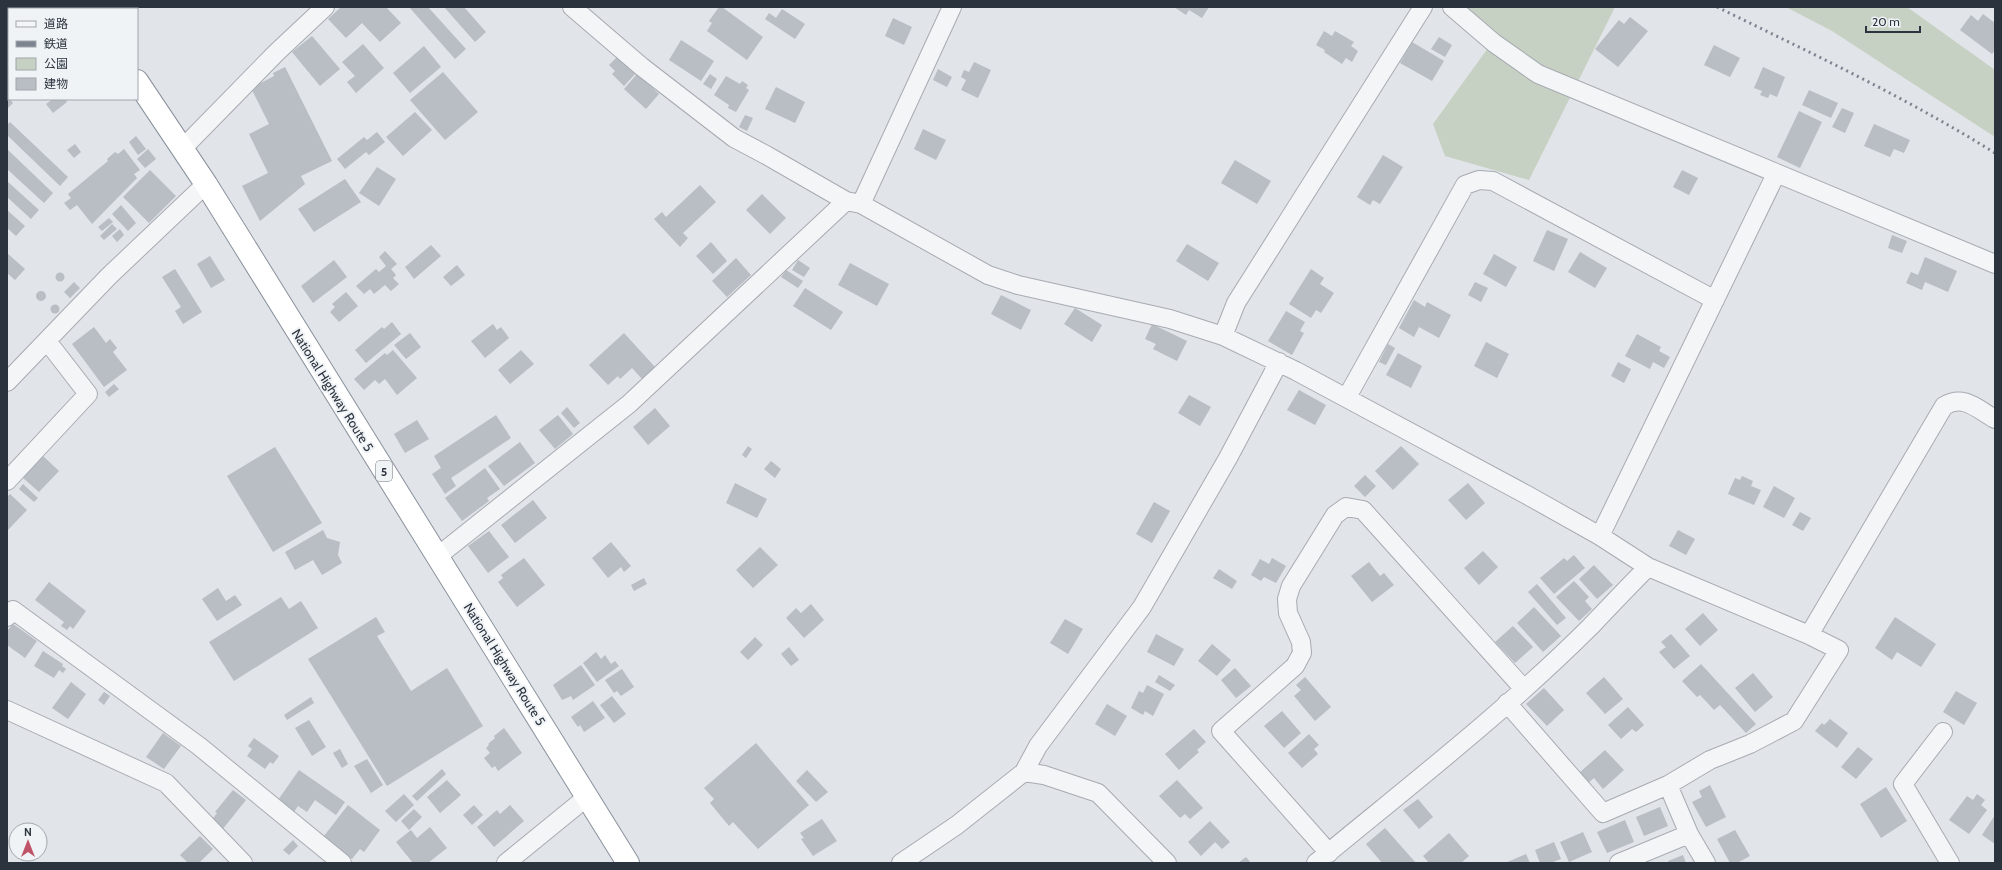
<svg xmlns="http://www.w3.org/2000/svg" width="2002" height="870" viewBox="0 0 2002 870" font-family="Cabin,'Noto Sans JP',sans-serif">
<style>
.green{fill:#c7d1c3}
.building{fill:#b9bdc4}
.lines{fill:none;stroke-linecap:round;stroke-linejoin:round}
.minor-casing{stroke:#a7abb2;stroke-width:20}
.trunk-casing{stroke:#8a929d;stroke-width:24}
.minor{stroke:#f3f5f7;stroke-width:18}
.trunk{stroke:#fff;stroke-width:22}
.rail{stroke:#7c8490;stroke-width:3;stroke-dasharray:2 4;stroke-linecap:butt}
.labels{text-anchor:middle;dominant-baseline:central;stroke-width:4;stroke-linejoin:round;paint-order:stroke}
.shield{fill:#f0f3f6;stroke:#666d75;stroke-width:1}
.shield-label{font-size:12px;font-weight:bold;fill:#2b333e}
.street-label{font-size:13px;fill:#2b333e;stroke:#f0f3f6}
</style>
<rect width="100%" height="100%" fill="#e1e4e8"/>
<!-- green -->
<path class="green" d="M1464,7H1615L1529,180L1445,156L1433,124L1496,37Z
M1786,7H1907L1995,70V137L1832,31Z"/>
<!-- building -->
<path class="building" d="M341,7H386L401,23L380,42L362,23L346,38L328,19Z
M409,7H428L466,49L455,59Z
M444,7H464L486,32L475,42Z
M719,7H722L763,37L747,60L707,31L712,23L709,21Z
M1174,7H1209L1202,18L1189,10L1186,15Z
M782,9L805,24L795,39L765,19L769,13L776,18Z
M1983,14L1995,23V50L1992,54L1960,30L1971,15L1978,21Z
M1630,17L1648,31L1618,67L1595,49L1619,20L1624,24Z
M893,18L912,27L904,45L885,36Z
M1324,31L1332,36L1335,31L1354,42L1351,46L1358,51L1352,62L1346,58L1342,64L1324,52L1325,50L1316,45Z
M312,36L340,69L320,86L292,52Z
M1439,37L1452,45L1445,57L1431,49Z
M681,40L714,61L701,81L669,60Z
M1412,42L1444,61L1432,81L1400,63Z
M363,44L384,68L356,93L347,82L355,76L342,62Z
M1714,45L1740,58L1730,77L1704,65Z
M424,46L441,67L410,93L393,73Z
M618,56L635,74L624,86L612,74L615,71L609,65Z
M974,62L991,70L978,98L961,90L966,80L961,77L964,70L969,72Z
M285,67L332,161L301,176L305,184L260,221L242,186L268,173L249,134L269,124L251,88L274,76L273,73Z
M1763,67L1785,77L1777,97L1770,94L1768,98L1760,95L1762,91L1754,88Z
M938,69L952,77L947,87L933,80Z
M443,72L478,112L445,140L410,100Z
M637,74L659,94L646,109L624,89Z
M710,74L717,79L711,89L703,84Z
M726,76L740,84L742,81L748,85L746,88L749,90L736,112L728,108L729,105L714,95Z
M776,87L805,102L795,123L765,109Z
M1809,90L1838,103L1831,118L1802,105Z
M7,96L13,103L7,109Z
M53,99H65L67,102L53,113L46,104Z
M1842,108L1854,113L1845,133L1832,127Z
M1799,111L1822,122L1800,168L1777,157Z
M415,112L432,130L403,156L386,137Z
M745,115L753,118L747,131L739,127Z
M10,122L68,177L60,186L7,135V125Z
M1874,124L1910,140L1904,153L1894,149L1890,157L1864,146Z
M923,129L946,140L936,160L914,149Z
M377,132L385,142L369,155L366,152L345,169L337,159L364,137L367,140Z
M136,136L146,149L138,155L129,142Z
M75,144L81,152L74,158L67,150Z
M7,149L53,193L44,203L7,169Z
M124,149L140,170L134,174L137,178L92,224L77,205L70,210L64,203L71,198L68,194L108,161L107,159L115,152L118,154Z
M148,149L156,159L145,168L137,159Z
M1383,155L1403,167L1380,204L1373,200L1370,205L1357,197Z
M1235,160L1271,181L1257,204L1221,183Z
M377,167L396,179L379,206L359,193Z
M150,170L176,196L149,223L123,197Z
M1682,170L1698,178L1689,195L1673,187Z
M345,179L361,202L314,232L298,209Z
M7,181L39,210L31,219L7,197Z
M700,185L716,202L683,233L688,238L680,247L654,219L662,212L666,217Z
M762,194L786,218L770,234L746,210Z
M121,205L136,223L128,231L112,214Z
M7,210L25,226L16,236L7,228Z
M109,218L113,222L102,231L98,227Z
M112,224L117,229L104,240L100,236Z
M120,229L124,235L117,242L112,236Z
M1547,230L1568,239L1554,271L1533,261Z
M1892,235L1907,241L1902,253L1888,248Z
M711,242L727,261L713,274L696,256Z
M1187,244L1219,263L1208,281L1176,261Z
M431,245L441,256L414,279L405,267Z
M385,251L397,264L391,269L396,275L393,278L399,284L391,291L385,285L374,294L370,289L364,294L356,286L376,269L379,272L386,266L379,257Z
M1580,252L1607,268L1595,288L1568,272Z
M7,253L25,269L15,280L7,273Z
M1494,254L1517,267L1506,287L1483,274Z
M210,256L225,280L211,288L197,264Z
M1925,257L1957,271L1948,292L1925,282L1922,290L1906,283L1911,272L1918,275Z
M736,258L751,275L727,297L712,281Z
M334,260L347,277L313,303L301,286Z
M798,260L810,268L804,277L792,270Z
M850,263L889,284L877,306L838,285Z
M457,265L465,275L451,286L443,277Z
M175,269L202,312L183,324L175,311L181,307L162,277Z
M1311,269L1324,278L1320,284L1334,293L1321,313L1316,310L1311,318L1289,304Z
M786,270L803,281L798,288L781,277Z
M55.5 277a4.5 4.5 0 1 1 9 0a4.5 4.5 0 1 1-9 0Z
M74,282L80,288L70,298L64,292Z
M1475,282L1488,288L1481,302L1468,295Z
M805,288L843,312L831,330L793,306Z
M36 296a5 5 0 1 1 10 0a5 5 0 1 1-10 0Z
M346,292L358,306L339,322L330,312L335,307L332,304Z
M1001,295L1031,310L1021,330L991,314Z
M1414,300L1425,307L1427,302L1451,315L1439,338L1419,327L1414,337L1399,328Z
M50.5 309a4.5 4.5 0 1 1 9 0a4.5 4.5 0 1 1-9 0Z
M1075,308L1102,325L1092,342L1064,324Z
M1286,311L1305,322L1300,331L1304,333L1292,355L1268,341Z
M392,322L401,334L366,363L355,350L382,327L384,329Z
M493,324L497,330L501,327L509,338L485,358L471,341Z
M1152,324L1187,341L1177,361L1153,349L1156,344L1145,339Z
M94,327L106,343L110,339L117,348L113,352L127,370L104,387L72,344Z
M410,333L421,347L406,359L394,345Z
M624,333L655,367L642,379L632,368L620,379L618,376L608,385L589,365Z
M1637,334L1661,347L1659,351L1670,357L1664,368L1653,362L1650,369L1625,356Z
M1486,342L1509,354L1497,378L1474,366Z
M1388,344L1395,348L1386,365L1379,362Z
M393,350L417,378L397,395L385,379L379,384L375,380L364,390L354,379L385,353L387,355Z
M521,350L534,364L510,384L498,370Z
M1398,353L1422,366L1411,388L1386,375Z
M1618,362L1631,369L1624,383L1611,376Z
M114,384L119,389L109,397L105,392Z
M1299,390L1326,405L1315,425L1287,410Z
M1189,395L1211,407L1200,426L1178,413Z
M567,407L580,423L574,428L561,413Z
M655,408L670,426L648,445L633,427Z
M496,415L511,438L451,478L456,486L445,494L432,474L441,468L434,456Z
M558,415L573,434L555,449L539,430Z
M417,420L429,439L405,453L394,434Z
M520,442L535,463L504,486L488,466Z
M748,446L752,449L746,458L742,455Z
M1401,446L1419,464L1393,490L1375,471Z
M275,447L322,523L273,552L227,476Z
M42,455L59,471L39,492L22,477Z
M771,461L781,469L775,478L764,469Z
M485,468L500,489L487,498L489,501L462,521L445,498Z
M1365,475L1376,486L1365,497L1354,486Z
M1742,476L1753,481L1751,486L1761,490L1754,505L1728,494L1735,478L1740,480Z
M735,483L767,499L757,518L726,503Z
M1468,483L1485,503L1466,520L1448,500Z
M23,484L38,498L34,502L19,489Z
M1774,486L1795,498L1784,518L1763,507Z
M10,494L27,510L8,530L7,497Z
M533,500L547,518L515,543L501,525Z
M1154,502L1170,511L1152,543L1136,534Z
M1800,512L1811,518L1803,531L1792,525Z
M323,530L327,538L340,542L338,555L342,563L322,575L313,560L295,570L285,552Z
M1678,530L1695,539L1686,555L1669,546Z
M489,531L509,557L488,573L468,546Z
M611,542L631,566L624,572L621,567L608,578L592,558Z
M760,547L778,565L753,588L736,570Z
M1483,551L1498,567L1479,585L1464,568Z
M1574,555L1585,568L1554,594L1540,578L1564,558L1567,561Z
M524,558L545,585L517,607L498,582L503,578L501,575Z
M1272,558L1286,566L1276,583L1264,577L1261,581L1251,575L1260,559L1269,564Z
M1369,562L1380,576L1384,573L1394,585L1372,602L1351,576Z
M1594,565L1613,585L1597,599L1579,579Z
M1219,569L1237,581L1232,589L1213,578Z
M644,578L647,584L634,591L631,585Z
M1574,581L1589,597L1585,601L1592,609L1579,621L1556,597Z
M49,582L86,611L73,629L70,626L67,630L61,626L64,622L35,600Z
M1537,584L1566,618L1557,625L1528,592Z
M218,588L226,601L235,595L242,605L217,621L202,599Z
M281,597L289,609L301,601L318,628L234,681L209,642Z
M811,604L824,620L804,638L786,618L796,608L801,613Z
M1534,607L1561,636L1543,652L1517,623Z
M1703,613L1718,630L1700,646L1685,629Z
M376,617L385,632L377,636L411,691L447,668L483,726L387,786L308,659Z
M1895,617L1936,644L1921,667L1897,652L1892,660L1875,648Z
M1065,619L1083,629L1068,654L1050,643Z
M13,624L37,641L25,658L7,645V631Z
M1513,626L1533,647L1515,663L1495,642Z
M1156,634L1184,649L1174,666L1147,652Z
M1671,634L1690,656L1674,669L1659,652L1666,647L1661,642Z
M755,637L763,645L748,660L740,652Z
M1212,644L1231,660L1217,676L1198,661Z
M789,647L799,660L791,666L781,654Z
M43,651L63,664L62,666L66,669L63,673L59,670L54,678L34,666Z
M596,652L601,659L605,655L611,664L615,661L619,666L597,682L583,663Z
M1701,664L1756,724L1746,733L1720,705L1714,710L1700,695L1697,697L1682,681Z
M581,665L595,685L573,700L571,696L562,700L553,685Z
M1235,668L1251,686L1236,698L1221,680Z
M622,669L634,687L621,696L617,691L614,693L605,680Z
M1753,673L1773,697L1755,712L1735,688Z
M1159,675L1175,685L1170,691L1155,682Z
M1305,677L1331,707L1315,721L1294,696L1301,690L1296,685Z
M1604,677L1623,699L1605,714L1586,693Z
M71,682L86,694L68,719L52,708Z
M1147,685L1164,694L1153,716L1145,711L1143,715L1131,708L1139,691L1143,693Z
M1544,688L1564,710L1547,726L1526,704Z
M1956,691L1977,703L1964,725L1943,712Z
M104,692L110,696L104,705L98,700Z
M612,696L626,714L614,723L600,705Z
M311,697L314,703L287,720L284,715Z
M593,701L605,718L584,732L580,725L578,727L571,717Z
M1107,704L1127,716L1115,736L1095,724Z
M1628,707L1644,725L1636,732L1632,729L1621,739L1608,725Z
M1282,711L1301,733L1284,748L1264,726Z
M1830,719L1848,733L1837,748L1815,731L1822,723L1824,725Z
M309,720L326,747L312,756L295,728Z
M504,728L522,753L498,771L495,766L492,768L484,758L490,753L486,748L489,745L488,744L495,738L494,736Z
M1194,729L1206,742L1197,750L1199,752L1179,770L1165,754Z
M163,733L181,746L164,769L146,757Z
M1309,734L1319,745L1314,749L1318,754L1302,768L1288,753Z
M254,738L279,756L273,764L270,762L265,769L247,756L252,749L248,746Z
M756,743L809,805L758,849L733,822L729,826L710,803L714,799L704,788Z
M1858,747L1873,759L1856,779L1841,767Z
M340,749L348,764L342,768L333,753Z
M1605,750L1624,770L1603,789L1594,778L1587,784L1578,774Z
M367,759L383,785L371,793L354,766Z
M442,769L446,774L417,801L412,796Z
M299,770L345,802L336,815L315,800L307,812L298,806L294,812L278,800Z
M807,770L828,792L816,802L796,781Z
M447,780L461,795L440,813L427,797Z
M1177,780L1203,808L1190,819L1185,814L1180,818L1159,796Z
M1710,785L1726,817L1706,827L1692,802L1702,797L1699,791Z
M1886,787L1907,821L1881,838L1860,804Z
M233,790L246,800L222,830L211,821L217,813L215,812Z
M404,794L414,805L396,822L385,811Z
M1977,794L1985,800L1981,805L1987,810L1969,834L1949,820L1967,796L1973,800Z
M1418,799L1433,817L1419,829L1403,810Z
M348,805L380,830L364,852L360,849L352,859L324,836Z
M474,805L483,815L472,825L463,815Z
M510,805L524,821L494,847L477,827L497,810L500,814Z
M1660,807L1668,826L1644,836L1636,817Z
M414,809L422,817L409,830L401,821Z
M1995,815V844L1982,835Z
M822,819L837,841L813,856L801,839L804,838L800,833Z
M1625,820L1634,842L1607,853L1597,832Z
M1210,821L1230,842L1222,849L1215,842L1201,856L1188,842Z
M430,827L447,848L428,863H413L396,842L411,830L417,838Z
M1385,828L1416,863H1382L1366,844Z
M1735,830L1750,856L1737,863H1730L1717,839Z
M1583,832L1592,852L1569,862L1560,842Z
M1449,833L1469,856L1461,863H1429L1423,856Z
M200,836L213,849L199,863H188L180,855Z
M293,840L298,846L289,855L283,850Z
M1554,842L1561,859L1550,863H1540L1535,850Z
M1526,854L1530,863H1505Z
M1683,855L1686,863H1669L1668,861Z
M1246,857L1251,863H1238Z"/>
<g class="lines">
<!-- minor casing -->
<g class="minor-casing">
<path id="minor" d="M572,7L642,67L734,138L766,155L846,201L861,204L988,275L1018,285L1170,319L1223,336L1296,371L1527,495L1600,536L1648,567L1809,635L1839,650L1794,721L1750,744L1710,760L1668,785L1603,813L1507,703
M1452,7L1494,43L1538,74L1995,264
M182,149L277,52L325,7
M861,204L952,7
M1223,336L1236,303L1423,7
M7,382L109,276L206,184
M1347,397L1465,185L1479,180L1493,181L1715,300
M7,481L88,394L47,341
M1600,536L1776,174
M438,556L629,404L846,201
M7,617L13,610L199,746L342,863
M1809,635L1944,406C1964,394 1977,409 1995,419
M7,710L166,783L243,863
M1943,732L1903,784L1950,863
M1024,772L1044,775L1098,793L1167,863
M1668,785L1689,834L1706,863
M1329,853L1221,731L1295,666L1302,653L1301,642L1288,613L1287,599L1291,586L1335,515L1346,507L1363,510L1523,688
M506,863L587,797
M901,863L957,825L1024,772L1038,746L1142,607L1228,458L1279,362
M1316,863C1409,786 1506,711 1591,626C1610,606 1629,586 1648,567
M1619,863L1689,834"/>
</g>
<!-- trunk casing -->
<g class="trunk-casing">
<path id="trunk" d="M88,7L89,9
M137,81L206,184L628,863"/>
</g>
<!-- minor -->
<use href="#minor" class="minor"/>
<!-- trunk -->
<use href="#trunk" class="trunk"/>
<!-- rail -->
<path class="rail" d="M1717,7C1811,53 1905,97 1995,153"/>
</g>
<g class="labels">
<!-- shield labels -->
<rect class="shield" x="376" y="461" width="16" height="20" rx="3"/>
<g class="shield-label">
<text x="384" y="471">5</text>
</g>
<!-- street labels -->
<g class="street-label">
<text transform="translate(333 390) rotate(58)">National Highway Route 5</text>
<text transform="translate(505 664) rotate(58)">National Highway Route 5</text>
</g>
</g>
<!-- border -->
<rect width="2002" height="870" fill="none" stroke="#2b333e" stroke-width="16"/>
<!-- legend -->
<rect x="8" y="8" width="130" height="92" fill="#f0f3f6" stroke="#a1a6ac"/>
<rect x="16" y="21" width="20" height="6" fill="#f3f5f7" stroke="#a1a6ac"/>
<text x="44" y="28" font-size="12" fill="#2b333e">道路</text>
<rect x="16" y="41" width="20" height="6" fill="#7c8490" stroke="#a1a6ac"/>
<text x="44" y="48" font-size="12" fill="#2b333e">鉄道</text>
<rect x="16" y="58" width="20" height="12" fill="#c7d1c3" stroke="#a1a6ac"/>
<text x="44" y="68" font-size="12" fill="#2b333e">公園</text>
<rect x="16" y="78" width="20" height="12" fill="#b9bdc4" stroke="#a1a6ac"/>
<text x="44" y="88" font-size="12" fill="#2b333e">建物</text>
<!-- north arrow -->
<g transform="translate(28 842)"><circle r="19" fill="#f0f3f6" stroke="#a1a6ac"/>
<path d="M0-3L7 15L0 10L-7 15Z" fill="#bf5468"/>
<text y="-6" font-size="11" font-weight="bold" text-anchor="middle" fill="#2b333e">N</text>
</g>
<!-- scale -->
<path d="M1866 26v6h54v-6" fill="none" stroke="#2b333e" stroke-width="2"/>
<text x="1872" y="26" font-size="12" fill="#2b333e" stroke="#f0f3f6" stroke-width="3" paint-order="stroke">20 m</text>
</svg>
